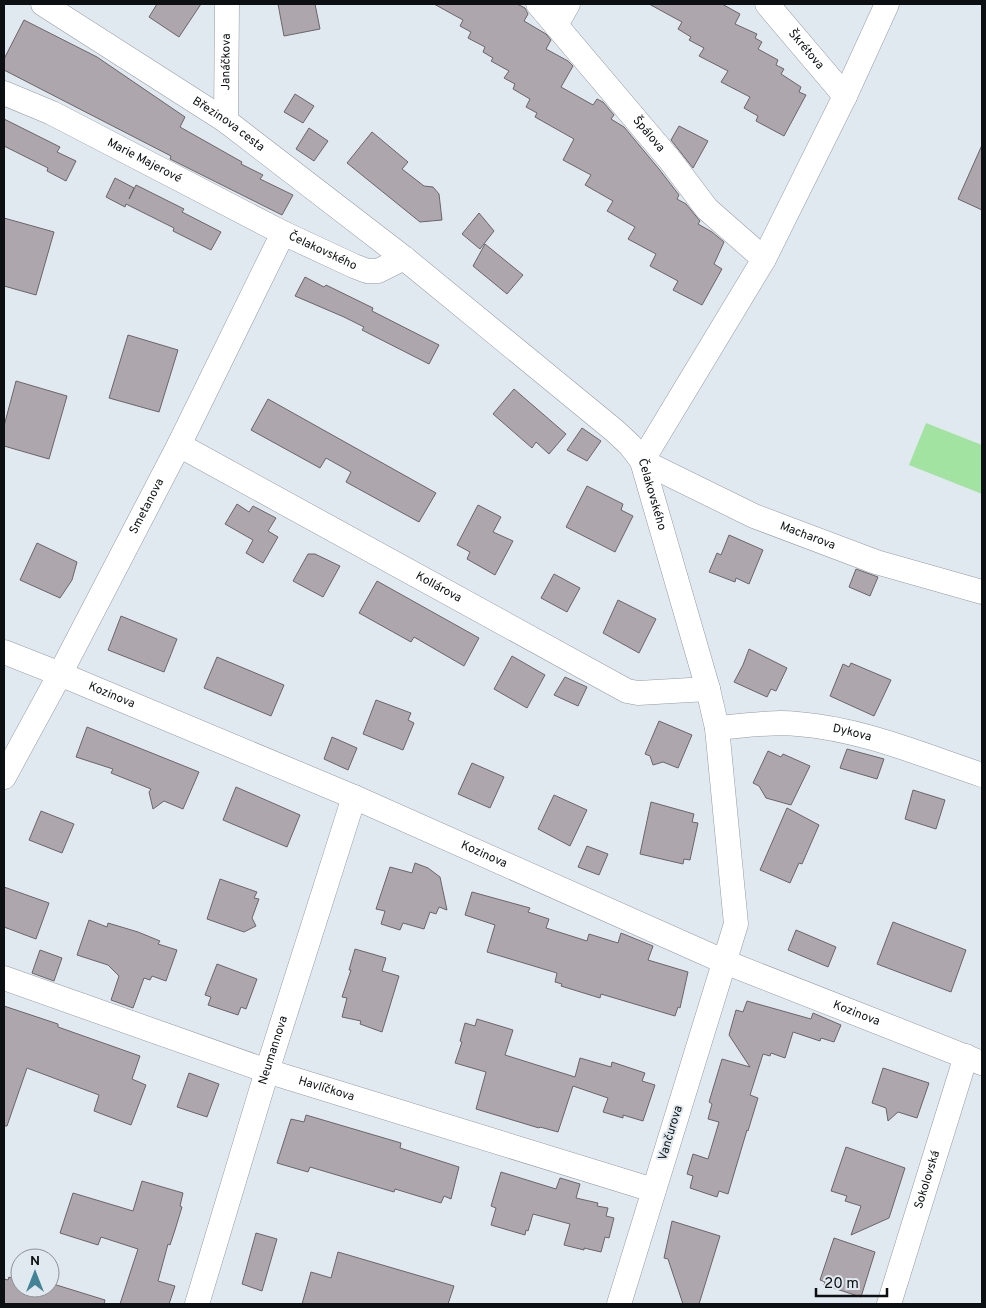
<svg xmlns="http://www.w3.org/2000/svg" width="986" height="1308" viewBox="0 0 986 1308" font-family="Overpass,sans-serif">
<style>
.green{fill:#a3e3a2}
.building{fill:#ada6ad;stroke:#6b646b}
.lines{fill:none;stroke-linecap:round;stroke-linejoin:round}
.minor-casing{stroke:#949ca3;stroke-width:25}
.minor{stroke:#fff;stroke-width:24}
.labels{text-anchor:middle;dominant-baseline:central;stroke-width:4;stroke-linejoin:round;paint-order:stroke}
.street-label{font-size:12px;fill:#0d1012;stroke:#e1e9f0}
</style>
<rect width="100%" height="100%" fill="#e1e9f0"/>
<!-- green -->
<path class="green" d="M926,423L982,445V494L909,465Z"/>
<!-- building -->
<path class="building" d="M157,4H201L179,37L149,17Z
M278,4H315L320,29L284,36Z
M434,4H517L525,8L528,14L524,21L546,34L551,40L546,49L568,61L573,66L561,87L593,105L597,99L603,102L614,115L611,119L624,127L659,169L679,195L677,199L686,204L700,221L698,224L712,232L724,242L714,264L722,269L702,305L673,290L678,281L650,266L656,254L628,239L635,227L607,211L613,201L585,185L591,175L563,160L574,139L535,117L537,113L526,107L530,99L513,89L515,84L504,78L509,71L491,61L493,58L483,52L485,47L468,38L471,32L460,26L463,20Z
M649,4H722L740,14L735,24L757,34L755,38L762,42L758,49L778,60L776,65L784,69L781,74L801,87L799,92L806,95L784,136L756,121L758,116L744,108L750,97L721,82L728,71L699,56L704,48L689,40L691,37L678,29L682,22Z
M24,20L97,57L185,117L180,127L242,162L241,164L263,175L260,179L293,195L282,215L170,159L171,156L4,70V59Z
M295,94L314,106L303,123L284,112Z
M4,119L60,147L57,152L76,161L66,181L47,171L48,168L4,146Z
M679,126L708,141L693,168L671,140Z
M309,128L328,141L314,161L296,149Z
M372,132L408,162L402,169L424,186L433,187L439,194L442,220L420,222L347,163Z
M982,145V210L958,199Z
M115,178L134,188L129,199L136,185L184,209L182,212L221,232L211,250L173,231L174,228L126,204L125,207L106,197Z
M479,213L494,231L480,249L462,234Z
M4,218L54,232L36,295L4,286Z
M485,244L523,275L507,294L473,266Z
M305,277L324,287L326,285L373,308L372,311L439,345L429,364L362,330L364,327L344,317L295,296Z
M128,335L178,350L159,412L109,398Z
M16,381L67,396L49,459L4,446V426Z
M514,389L566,434L549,454L536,442L532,448L493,414Z
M268,399L436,493L419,522L346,482L351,472L326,458L320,468L251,430Z
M582,428L601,441L587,461L567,450Z
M587,486L623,504L621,510L633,516L615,552L566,527Z
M237,504L249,512L253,506L276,518L268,531L278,537L263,563L246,553L253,540L225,524Z
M478,505L501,517L493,532L513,541L495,575L467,559L470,552L457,545Z
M729,535L763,550L749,584L736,578L735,582L709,572L717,553L721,555Z
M37,543L77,562L72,580L60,598L20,580Z
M308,554H315L340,566L323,597L293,581Z
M856,569L878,577L870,596L849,587Z
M554,574L580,588L567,612L541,598Z
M377,581L479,638L464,666L414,637L411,642L359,613Z
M618,600L656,619L639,653L603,633Z
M121,616L177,639L164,672L108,650Z
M749,649L787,668L776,691L771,689L767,697L734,682L743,665Z
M512,656L545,675L527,708L494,689Z
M217,657L284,685L271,716L204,688Z
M851,663L891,680L874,716L830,696L843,664L849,667Z
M565,677L587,687L578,706L554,695Z
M376,700L411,713L408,720L414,723L403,750L363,734Z
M659,721L692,735L678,768L663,762L653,765L650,756L645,754Z
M87,727L199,772L183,809L164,801L153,809L149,792L151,789L111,773L113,769L76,757Z
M332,737L357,748L348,770L324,759Z
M847,749L884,759L877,779L840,768Z
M768,751L781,757L783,754L810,766L791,805L766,798L759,786L753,783Z
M472,763L504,777L490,808L458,794Z
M236,787L300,815L287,847L223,820Z
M913,790L945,800L936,829L905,819Z
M554,795L587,810L570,846L538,829Z
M651,802L694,814L692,822L698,823L690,860L684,859L683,864L640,854Z
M787,808L819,825L802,864L799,863L790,883L760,870Z
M41,811L74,824L62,853L29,840Z
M587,846L608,854L599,875L578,867Z
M415,863L428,868L440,877L447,910L439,907L436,914L430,912L424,929L403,923L400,930L381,924L385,911L376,909L390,867L412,873Z
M220,879L257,892L254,898L259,899L252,918L256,926L244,932L207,919Z
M4,887L49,903L36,939L4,927Z
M472,892L530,908L528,912L549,919L546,928L587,941L589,934L618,943L621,933L653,946L648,960L688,972L680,1008L678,1007L675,1016L601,994L600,998L561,986L562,984L555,982L557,973L487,952L495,925L465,915Z
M89,920L107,927L108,923L138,932L160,941L158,944L177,950L166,981L152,976L150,980L144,978L133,1008L111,1000L119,976L108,965L77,955Z
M893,922L966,950L951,992L877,964Z
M796,930L836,947L828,967L788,950Z
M355,949L386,958L382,971L399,976L382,1032L360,1024L361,1021L342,1017L347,998L342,997L351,970H349Z
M40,950L62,958L54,981L32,973Z
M217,964L257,979L246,1009L241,1007L238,1015L208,1005L211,997L205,995Z
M747,1001L811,1019L813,1013L841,1025L834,1042L821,1038L820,1041L793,1032L785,1058L771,1053L770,1056L763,1054L750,1095L758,1098L748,1131L747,1130L728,1194L719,1191L717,1197L690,1188L693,1176L687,1174L693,1154L708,1159L719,1122L708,1119L712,1104L709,1102L722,1059L750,1067L729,1035L736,1010L743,1012Z
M4,1006L58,1024V1027L140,1056L132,1079L146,1085L131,1125L94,1111L99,1095L27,1068L7,1126H4Z
M477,1019L513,1030L505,1055L575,1077L580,1058L611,1067L612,1062L645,1073L642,1081L655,1085L643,1121L623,1115V1118L603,1112L608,1098L573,1086L558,1132L540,1127L539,1128L476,1109L486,1072L455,1063L462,1042L460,1041L465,1023L475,1026Z
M883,1068L929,1083L917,1118L898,1112L888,1121L886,1108L872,1103Z
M189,1073L219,1084L207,1117L177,1107Z
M306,1115L401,1143L400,1148L459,1167L451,1199L444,1196L441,1203L395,1189L394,1192L310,1167L308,1172L277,1163L291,1119L304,1122Z
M846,1147L905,1168L889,1218L851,1235L861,1206L845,1201L847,1196L831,1191Z
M501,1172L556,1189L560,1178L580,1184L576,1198L598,1203L597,1206L608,1208L606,1216L614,1218L609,1238L605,1237L601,1252L584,1248V1250L564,1245L570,1224L533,1214L528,1231L526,1230L525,1235L491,1225L496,1208L491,1206Z
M142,1181L183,1193L180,1206L182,1207L175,1230L170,1245L168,1244L158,1281L175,1286L169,1304H120L138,1249L101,1237L98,1245L60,1233L73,1193L133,1211Z
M672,1221L720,1236L699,1304H683L668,1259L664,1258Z
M256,1233L277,1239L262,1291L242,1284Z
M834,1238L875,1252L861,1297L824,1285L825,1282L820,1280Z
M338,1252L454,1286L448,1304H302L311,1272L331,1278Z
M9,1277L20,1281V1288H45L50,1290V1283L105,1300L104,1304H4V1279L8,1280Z"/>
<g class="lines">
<!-- minor casing -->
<g class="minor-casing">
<g id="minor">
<path id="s1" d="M43,4L226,121L404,258L615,431L630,445L642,461L708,689L717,728L736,924L619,1304"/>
<path id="s2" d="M538,4L670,160L707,209L764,259"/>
<path id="s3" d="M767,4L845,96"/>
<path d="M556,25L568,4"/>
<path id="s4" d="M4,93L52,113L283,233L354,266L367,271H378L404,258"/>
<path id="s5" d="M226,121L227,4"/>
<path id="s6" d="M179,445L627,691L638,693L708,689"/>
<path d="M642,461L764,259L845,96L887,4"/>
<path id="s7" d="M642,461L754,516L876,562L982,592"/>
<path id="s8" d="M4,652L60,674L354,797L725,962L982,1063"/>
<path id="s9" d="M717,728C744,726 772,721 798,724C862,729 922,755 982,775"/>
<path id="s10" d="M4,777L60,674L179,445L283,233"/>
<path id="s11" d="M4,978L267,1071L653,1190"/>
<path id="s12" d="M197,1304L267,1071L354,797"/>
<path id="s13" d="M889,1304L966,1056"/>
</g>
</g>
<!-- minor -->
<use href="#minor" class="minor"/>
</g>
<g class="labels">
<!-- street labels -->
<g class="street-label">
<text stroke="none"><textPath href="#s3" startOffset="60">Škrétova</textPath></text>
<text stroke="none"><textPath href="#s5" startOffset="59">Janáčkova</textPath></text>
<text stroke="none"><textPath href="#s1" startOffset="221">Březinova cesta</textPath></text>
<text stroke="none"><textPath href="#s2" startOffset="171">Špálova</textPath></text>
<text stroke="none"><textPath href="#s4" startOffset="156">Marie Majerové</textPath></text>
<text stroke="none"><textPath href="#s4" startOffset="356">Čelakovského</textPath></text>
<text stroke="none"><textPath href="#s1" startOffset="790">Čelakovského</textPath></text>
<text stroke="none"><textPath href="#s10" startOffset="306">Smetanova</textPath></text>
<text stroke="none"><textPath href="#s7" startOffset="182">Macharova</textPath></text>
<text stroke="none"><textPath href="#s6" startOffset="296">Kollárova</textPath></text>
<text stroke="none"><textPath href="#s8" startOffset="116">Kozinova</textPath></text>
<text stroke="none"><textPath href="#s9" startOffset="136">Dykova</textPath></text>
<text stroke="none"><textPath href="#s8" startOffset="521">Kozinova</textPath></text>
<text stroke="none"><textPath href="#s8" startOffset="926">Kozinova</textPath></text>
<text stroke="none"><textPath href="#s12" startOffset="265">Neumannova</textPath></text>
<text stroke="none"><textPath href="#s11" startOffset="341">Havlíčkova</textPath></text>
<text transform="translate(671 1133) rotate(-73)">Vančurova</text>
<text stroke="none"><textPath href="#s13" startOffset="130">Sokolovská</textPath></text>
</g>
</g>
<!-- border -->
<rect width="986" height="1308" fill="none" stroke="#0d1012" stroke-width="10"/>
<!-- north arrow -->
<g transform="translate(35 1273)"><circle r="24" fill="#e1e9f0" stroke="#8c9297"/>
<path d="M0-4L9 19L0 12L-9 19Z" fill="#438396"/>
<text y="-8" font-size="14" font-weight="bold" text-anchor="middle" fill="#0d1012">N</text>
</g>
<!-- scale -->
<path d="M816 1288v8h71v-8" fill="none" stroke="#0d1012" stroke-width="2.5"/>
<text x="824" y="1288" font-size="15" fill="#0d1012" stroke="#e1e9f0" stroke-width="4" paint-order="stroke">20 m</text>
</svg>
